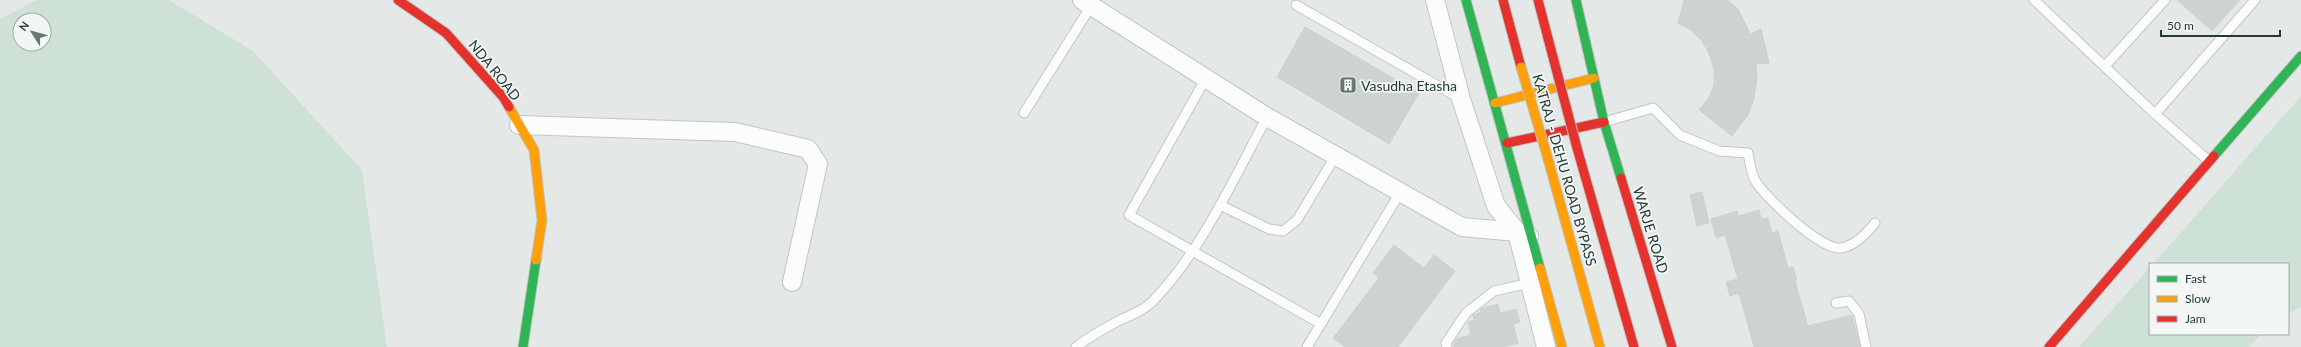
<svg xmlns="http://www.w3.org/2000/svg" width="2301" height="347" viewBox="0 0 2301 347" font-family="Lato,sans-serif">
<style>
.green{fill:#cee1d6;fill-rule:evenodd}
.building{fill:#ced2d1;stroke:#cdd2d0}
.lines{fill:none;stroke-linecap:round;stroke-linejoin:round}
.lane-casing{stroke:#c1c6c4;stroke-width:11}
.street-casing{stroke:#c1c6c4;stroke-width:20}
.fast-casing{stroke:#c0c6c4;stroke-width:11}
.slow-casing{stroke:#c0c6c4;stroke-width:11}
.jam-casing{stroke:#c0c6c4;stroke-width:11}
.lane{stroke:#fbfcfb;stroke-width:9}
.street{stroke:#fbfcfb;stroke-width:18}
.fast{stroke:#30b455;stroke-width:9}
.slow{stroke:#ff9f0a;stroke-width:9}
.jam{stroke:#e5322d;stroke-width:9}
.slow-bridge-casing{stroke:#bdc4c3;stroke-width:11;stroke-linecap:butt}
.jam-bridge-casing{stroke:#bdc4c3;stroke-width:11;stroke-linecap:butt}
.slow-bridge{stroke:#ff9f0a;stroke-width:9}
.jam-bridge{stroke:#e5322d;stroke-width:9}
.labels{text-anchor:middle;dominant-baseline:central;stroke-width:3.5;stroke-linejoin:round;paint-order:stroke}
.street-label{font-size:14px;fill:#233a36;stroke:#f2f7f5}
.poi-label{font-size:14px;fill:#233a36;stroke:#f2f7f5;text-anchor:start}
</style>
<rect width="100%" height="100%" fill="#e4e9e7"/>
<!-- green -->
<path class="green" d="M37,0H169L253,51L362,170L387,347H0V19ZM20,20H44V44H20Z
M2301,96V307L2288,314V264H2153Z
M2150,267V334H2261L2249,347H2079Z"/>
<!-- building -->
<path class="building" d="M1684,0H1727L1738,9L1750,34L1761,29L1769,63L1756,64L1757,77L1754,98L1748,115L1732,136L1699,110L1709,97L1714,85V70L1709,53L1702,41L1691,30L1678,23Z
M2177,0H2240L2212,31Z
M1305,27L1419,93L1389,144L1277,77Z
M1702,192L1709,223L1697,226L1690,195Z
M1759,210L1761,219L1768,218L1772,233L1778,231L1788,268L1793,267L1797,280L1795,281L1808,326L1852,315L1860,347H1754L1739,293L1730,296L1726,282L1738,279L1725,235L1716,238L1711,219L1737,211L1738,216Z
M1394,245L1424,268L1434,255L1455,271L1398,347H1345L1333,338L1379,278L1373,273Z
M1498,304L1500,313L1516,309L1520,322L1513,324L1518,343L1503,347H1453L1456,339L1471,335L1468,322L1474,320L1473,315L1480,313L1481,309Z"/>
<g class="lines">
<!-- lane casing -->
<g class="lane-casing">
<path id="lane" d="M2034,0L2155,114L2209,161
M1296,5L1461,99
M2105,66L2165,0
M1206,78L1129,215L1321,324
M1024,113L1091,6
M2155,114L2255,0
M1604,122L1653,108L1680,135L1719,151L1748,153C1750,162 1751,175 1756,182C1767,199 1822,251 1841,248C1855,246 1867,233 1875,223
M1220,205L1269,229L1283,231L1297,220L1336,155
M1836,303L1849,301L1859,314L1866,347
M1076,347C1090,336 1105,328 1120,320C1131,315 1143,311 1152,302C1201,252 1234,178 1267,117
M1307,347L1401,191
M1447,347L1446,343L1466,313L1494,291L1530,283"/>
</g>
<!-- street casing -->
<g class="street-casing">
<path id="street" d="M1082,0L1267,117L1462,227L1517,232
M1435,0L1461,99L1496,206L1517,232
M519,125L735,132L808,149L818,164L792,282
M1529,236L1517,232L1546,347"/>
</g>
<!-- fast casing -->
<g class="fast-casing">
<path id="fast" d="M1466,0L1540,268
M1576,0L1604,122L1621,178
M2214,156L2301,56
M523,347L536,260"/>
</g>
<!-- slow casing -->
<g class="slow-casing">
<path id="slow" d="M1495,103L1594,78
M509,107L534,150L542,220L536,260
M1548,159L1600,347
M1540,268L1562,347"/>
</g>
<!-- jam casing -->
<g class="jam-casing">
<path id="jam" d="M398,0L446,33L503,97L509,107
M1503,0L1521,67
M1538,0L1554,61
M1507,143L1604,122
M1577,148L1634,347
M1621,178L1672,347
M2049,347L2214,156"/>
</g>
<!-- lane -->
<use href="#lane" class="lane"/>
<!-- street -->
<use href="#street" class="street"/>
<!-- fast -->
<use href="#fast" class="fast"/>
<!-- slow -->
<use href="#slow" class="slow"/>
<!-- jam -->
<use href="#jam" class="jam"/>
<!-- slow-bridge casing -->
<g class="slow-bridge-casing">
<path id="slow-bridge" d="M1521,67L1548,159"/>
</g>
<!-- jam-bridge casing -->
<g class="jam-bridge-casing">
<path id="jam-bridge" d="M1554,61L1577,148"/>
</g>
<!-- slow-bridge -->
<use href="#slow-bridge" class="slow-bridge"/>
<!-- jam-bridge -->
<use href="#jam-bridge" class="jam-bridge"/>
</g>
<!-- icons -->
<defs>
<g id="building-square" transform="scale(0.9)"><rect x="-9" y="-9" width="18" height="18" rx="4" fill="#677774" stroke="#f2f7f5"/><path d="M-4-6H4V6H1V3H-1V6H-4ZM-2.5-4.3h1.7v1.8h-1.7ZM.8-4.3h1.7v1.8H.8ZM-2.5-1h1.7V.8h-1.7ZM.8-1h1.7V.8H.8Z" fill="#fff"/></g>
</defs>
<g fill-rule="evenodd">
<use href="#building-square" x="1348" y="85"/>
</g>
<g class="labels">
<!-- street labels -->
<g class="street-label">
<text transform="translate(495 70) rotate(51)">NDA ROAD</text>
<text transform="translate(1565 170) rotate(74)">KATRAJ - DEHU ROAD BYPASS</text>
<text transform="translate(1651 230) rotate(73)">WARJE ROAD</text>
</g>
<!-- poi labels -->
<g class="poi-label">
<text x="1361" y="85">Vasudha Etasha</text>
</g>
</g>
<!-- legend -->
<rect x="2149" y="263" width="140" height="72" fill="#f2f7f5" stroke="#9faba9"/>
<rect x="2157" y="276" width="20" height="6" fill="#30b455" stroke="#9faba9"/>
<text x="2185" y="283" font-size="12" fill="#233a36">Fast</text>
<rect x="2157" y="296" width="20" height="6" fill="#ff9f0a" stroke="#9faba9"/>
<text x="2185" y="303" font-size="12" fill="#233a36">Slow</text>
<rect x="2157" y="316" width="20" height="6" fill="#e5322d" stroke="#9faba9"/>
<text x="2185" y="323" font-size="12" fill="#233a36">Jam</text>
<!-- north arrow -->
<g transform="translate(32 32) rotate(306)"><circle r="19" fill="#f2f7f5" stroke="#9faba9"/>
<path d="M0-3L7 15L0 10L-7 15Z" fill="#677774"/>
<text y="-6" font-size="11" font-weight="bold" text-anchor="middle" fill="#233a36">N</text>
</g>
<!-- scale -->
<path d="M2161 30v6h119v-6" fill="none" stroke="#233a36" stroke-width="2"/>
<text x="2167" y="30" font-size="12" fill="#233a36" stroke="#f2f7f5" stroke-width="3" paint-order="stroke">50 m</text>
</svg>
